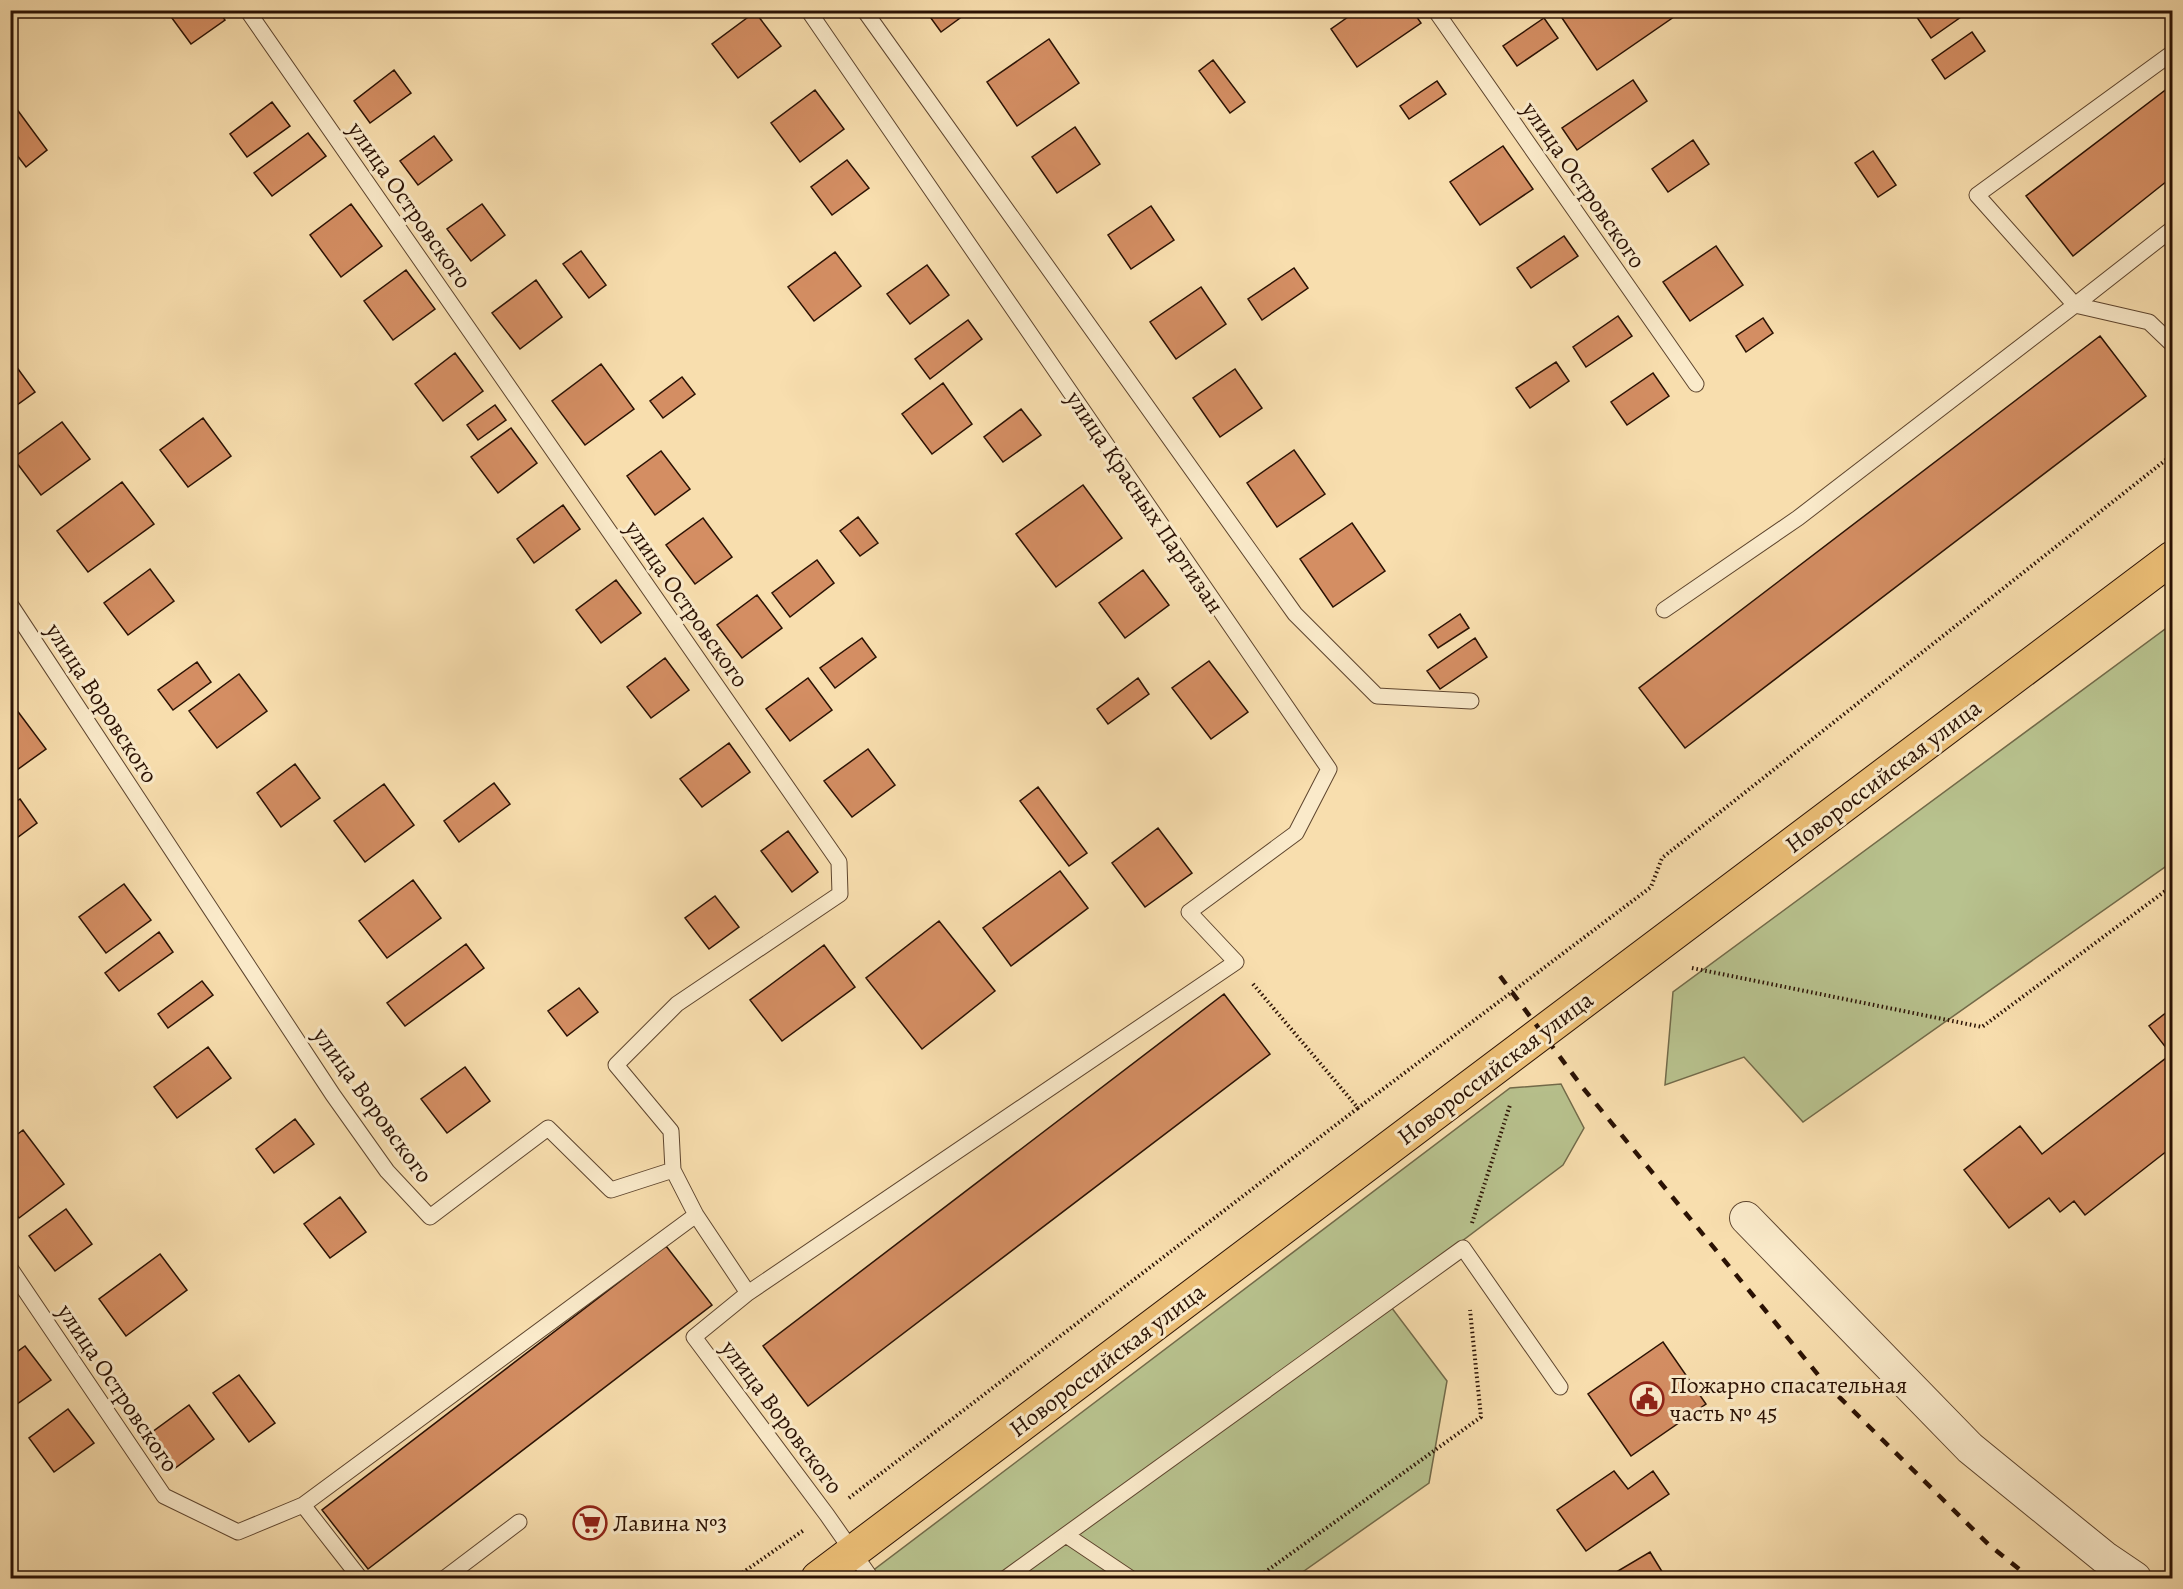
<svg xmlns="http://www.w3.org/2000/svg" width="2183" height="1589" viewBox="0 0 2183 1589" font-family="Alegreya,serif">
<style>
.green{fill:#b8c28e;stroke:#726a49;stroke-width:1.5}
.building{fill:#d48e63;stroke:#2b1204;stroke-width:1.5}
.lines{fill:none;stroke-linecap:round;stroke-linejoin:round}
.lane-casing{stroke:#5e452e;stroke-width:17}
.street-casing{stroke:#5e452e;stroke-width:34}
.primary-casing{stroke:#2b1204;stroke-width:35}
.path{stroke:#2b1204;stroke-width:4;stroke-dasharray:1.5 3;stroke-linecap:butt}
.lane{stroke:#faeaca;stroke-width:15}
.street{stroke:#faeaca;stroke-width:32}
.primary{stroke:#ecbf77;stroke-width:33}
.rail{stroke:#2b1204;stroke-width:4.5;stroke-dasharray:10 10;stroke-linecap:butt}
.labels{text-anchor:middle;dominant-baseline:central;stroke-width:6;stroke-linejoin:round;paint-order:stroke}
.street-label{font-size:24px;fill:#2b1204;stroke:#faeaca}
.poi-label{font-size:24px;fill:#2b1204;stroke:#faeaca;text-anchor:start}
</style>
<rect width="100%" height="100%" fill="#f8deae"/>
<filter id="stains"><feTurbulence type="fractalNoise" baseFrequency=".00333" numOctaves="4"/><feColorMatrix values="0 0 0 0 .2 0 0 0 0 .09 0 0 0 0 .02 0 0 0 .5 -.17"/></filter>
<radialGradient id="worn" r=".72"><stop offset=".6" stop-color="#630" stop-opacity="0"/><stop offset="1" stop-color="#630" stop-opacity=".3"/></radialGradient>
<!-- green -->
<path class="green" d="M2172,624V862L1803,1122L1744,1057L1665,1085L1673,992Z
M1561,1084L1584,1128L1563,1165L1385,1299L1447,1381L1429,1483L1294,1578H863L1510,1088Z"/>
<!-- building -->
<path class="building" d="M166,10H218L225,20L191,44Z
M925,10H971L941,32Z
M1358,10H1412L1421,23L1357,67L1331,29Z
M1560,10H1680L1681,12L1597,70L1558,12Z
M1912,10H1971L1931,38Z
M755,12L781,46L738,78L712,44Z
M1544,18L1558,38L1517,66L1503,46Z
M1972,32L1985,51L1945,79L1932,60Z
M1049,39L1079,83L1017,126L987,82Z
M1213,60L1245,102L1230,113L1199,71Z
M394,70L411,93L370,123L354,101Z
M1633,80L1647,101L1577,150L1562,128Z
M1437,81L1446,94L1409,119L1400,106Z
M2172,85V177L2073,256L2026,196Z
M815,90L844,129L800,162L771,123Z
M272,102L290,126L247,157L230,134Z
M16,108L47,150L26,167L10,146V112Z
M1075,127L1100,164L1057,193L1032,157Z
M308,133L326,156L272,196L254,173Z
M434,136L452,160L418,185L400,161Z
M1693,140L1709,164L1668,192L1652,169Z
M1503,146L1533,189L1480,225L1450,182Z
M1873,151L1896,185L1878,197L1855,163Z
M847,160L869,188L832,215L811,187Z
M351,204L382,246L341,277L310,235Z
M482,204L505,235L471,261L447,229Z
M1151,206L1174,240L1131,269L1108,235Z
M1564,236L1578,256L1531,288L1517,268Z
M1716,246L1743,285L1690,321L1663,282Z
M581,251L606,285L589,298L563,264Z
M835,252L861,286L814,321L788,287Z
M927,265L949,295L910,324L887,294Z
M1294,268L1308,288L1262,320L1248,299Z
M406,270L435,309L393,340L364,301Z
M536,280L562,317L520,349L492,313Z
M1201,287L1226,324L1176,359L1150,322Z
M1618,316L1632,336L1586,367L1573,347Z
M1763,318L1773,333L1746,352L1736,336Z
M968,320L982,339L930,379L915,359Z
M2100,336L2146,396L1685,748L1639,688Z
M455,353L483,391L443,421L415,384Z
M10,358L35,392L10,410Z
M1556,362L1569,381L1530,408L1516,388Z
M601,364L634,409L585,445L552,401Z
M1235,369L1262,408L1220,437L1193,398Z
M1653,373L1669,396L1627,425L1611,402Z
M682,377L695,394L663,418L650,401Z
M943,383L972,424L932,454L902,414Z
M495,405L506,420L478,440L467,425Z
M1021,409L1041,435L1003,462L984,437Z
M203,418L231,456L188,487L160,450Z
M62,422L90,459L41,495L13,458Z
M511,428L537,463L498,493L471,457Z
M1294,450L1325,494L1277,527L1247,483Z
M661,451L690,489L655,515L627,476Z
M122,482L154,524L88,572L57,531Z
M1083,485L1122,538L1056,587L1016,534Z
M563,505L580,529L534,563L517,539Z
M858,517L878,543L860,556L840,531Z
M703,518L732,557L695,584L666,545Z
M1352,523L1385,571L1333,607L1300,559Z
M817,560L834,583L790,617L772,593Z
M150,569L174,601L128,635L104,603Z
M1143,570L1169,605L1125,638L1099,603Z
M616,580L641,613L601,643L576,610Z
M757,595L782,628L742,658L717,625Z
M1460,614L1469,628L1438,648L1429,635Z
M862,638L876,657L835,688L820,668Z
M1475,638L1487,657L1440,689L1427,671Z
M665,658L689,690L651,718L627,687Z
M1209,661L1248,712L1211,739L1172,688Z
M197,662L211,682L173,710L158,690Z
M239,674L267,711L217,748L189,711Z
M808,678L832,710L790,741L766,709Z
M1138,678L1149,694L1108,724L1097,709Z
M16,709L46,749L10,775V713Z
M729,743L750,772L702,807L680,779Z
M868,749L895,785L852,817L824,781Z
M295,764L320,798L281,827L257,793Z
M494,783L510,804L459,842L444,821Z
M384,784L414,825L365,862L334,821Z
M1038,787L1087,853L1069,866L1020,801Z
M20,799L37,823L10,843V806Z
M1158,828L1192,873L1145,907L1112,863Z
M788,831L818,872L792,892L761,851Z
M1060,871L1088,908L1011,966L983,928Z
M413,880L441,918L387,958L359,921Z
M124,884L151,920L106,953L79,917Z
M715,896L739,927L709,949L685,918Z
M939,921L995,991L922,1049L866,978Z
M159,932L173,952L119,991L105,973Z
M466,944L484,968L405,1026L387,1003Z
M824,945L855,987L782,1041L750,1000Z
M202,981L213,995L168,1028L158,1014Z
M579,988L598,1012L567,1036L548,1011Z
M1224,994L1270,1054L808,1406L763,1346Z
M2172,1008V1147L2085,1215L2074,1201L2060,1212L2049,1198L2009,1228L1964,1170L2020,1126L2042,1154L2171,1054L2149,1026Z
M208,1047L231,1078L177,1118L154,1087Z
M465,1067L490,1101L447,1133L421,1099Z
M295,1119L314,1144L274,1173L256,1149Z
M23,1130L64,1184L19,1218L10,1206V1140Z
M340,1197L366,1232L330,1258L304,1224Z
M66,1209L92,1244L55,1271L29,1236Z
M666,1246L712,1305L368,1569L322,1510Z
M160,1254L187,1290L126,1336L99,1299Z
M1663,1342L1706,1404L1631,1456L1588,1394Z
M25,1346L51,1380L10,1409V1357Z
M239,1375L275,1423L249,1442L213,1393Z
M189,1405L214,1439L170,1472L144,1438Z
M68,1409L94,1443L54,1472L29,1438Z
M1614,1471L1628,1489L1653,1471L1669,1494L1586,1551L1557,1510Z
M1650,1552L1666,1578H1606Z"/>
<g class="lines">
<!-- lane casing -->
<g class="lane-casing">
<path id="lane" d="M247,10L839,862L840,894L677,1004L616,1065L671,1131L673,1170
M864,10L1295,614L1377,696L1471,701
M1435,10L1696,384
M10,12L12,10
M2075,305L2172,229
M2075,305L2149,322L2172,344
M10,604L333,1095L387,1171L430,1217L548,1128L611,1190L673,1170L696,1215L748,1293L694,1337L827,1515L871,1578
M1664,610L1798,518L2075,305L1977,195L2172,53
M10,1268L164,1496L238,1532L303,1505
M748,1293L1236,962L1189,912L1296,833L1329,769L808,10
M1066,1535L1130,1578
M360,1578L303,1505L696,1215
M445,1578L519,1522
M1006,1578L1463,1248L1560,1387"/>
</g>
<!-- street casing -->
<g class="street-casing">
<path id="street" d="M1746,1218L1970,1448L2104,1557L2135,1578"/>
</g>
<!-- primary casing -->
<g class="primary-casing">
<path id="primary" d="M818,1578L2172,558"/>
</g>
<!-- path -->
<path class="path" d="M1692,968L1982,1027L2172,886
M1253,984L1358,1108L1651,887L1662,858L2172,455
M1472,1223L1510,1105
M849,1498L1358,1108
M735,1578L804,1530
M1257,1578L1481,1417L1470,1310"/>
<!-- lane -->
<use href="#lane" class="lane"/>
<!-- street -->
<use href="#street" class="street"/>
<!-- primary -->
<use href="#primary" class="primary"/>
<!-- rail -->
<path class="rail" d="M1500,976L1583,1088L1824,1382L1988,1544L2030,1578"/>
</g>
<!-- icons -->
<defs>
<g id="civic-ring" transform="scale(1.725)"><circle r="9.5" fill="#faeaca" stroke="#8f2418" stroke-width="1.5"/><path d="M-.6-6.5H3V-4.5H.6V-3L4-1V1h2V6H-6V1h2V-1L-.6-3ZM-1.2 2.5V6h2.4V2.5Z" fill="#8f2418"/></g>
<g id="supermarket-ring" transform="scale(1.725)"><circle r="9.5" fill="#faeaca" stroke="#8f2418" stroke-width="1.5"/><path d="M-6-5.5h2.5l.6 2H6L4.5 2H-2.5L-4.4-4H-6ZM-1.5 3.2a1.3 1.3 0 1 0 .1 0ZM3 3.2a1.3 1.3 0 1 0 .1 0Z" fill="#8f2418"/></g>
</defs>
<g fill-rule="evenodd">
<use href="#civic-ring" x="1647" y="1399"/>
<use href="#supermarket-ring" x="590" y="1523"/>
</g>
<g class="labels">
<!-- street labels -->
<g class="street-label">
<text transform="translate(1584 185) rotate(55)">улица Островского</text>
<text transform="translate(410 205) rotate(55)">улица Островского</text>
<text transform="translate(1145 502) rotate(56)">улица Красных Партизан</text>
<text transform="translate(687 604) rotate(55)">улица Островского</text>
<text transform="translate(102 703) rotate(57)">улица Воровского</text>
<text transform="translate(1883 776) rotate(-37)">Новороссийская улица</text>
<text transform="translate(1495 1068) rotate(-37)">Новороссийская улица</text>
<text transform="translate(373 1105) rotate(54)">улица Воровского</text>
<text transform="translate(1107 1360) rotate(-37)">Новороссийская улица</text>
<text transform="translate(118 1388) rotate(56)">улица Островского</text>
<text transform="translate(782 1417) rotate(53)">улица Воровского</text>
</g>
<!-- poi labels -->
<g class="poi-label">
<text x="1670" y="1385">Пожарно спасательная<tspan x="1670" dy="28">часть № 45</tspan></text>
<text x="613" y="1523">Лавина №3</text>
</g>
</g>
<!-- margin -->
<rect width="2183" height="1589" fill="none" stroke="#f8deae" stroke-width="36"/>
<rect x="12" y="12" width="2159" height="1565" fill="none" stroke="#2b1204" stroke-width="3"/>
<rect x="18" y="18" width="2147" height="1553" fill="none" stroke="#2b1204" stroke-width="1.5"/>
<rect width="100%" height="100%" filter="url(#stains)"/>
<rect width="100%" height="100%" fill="url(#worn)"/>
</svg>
